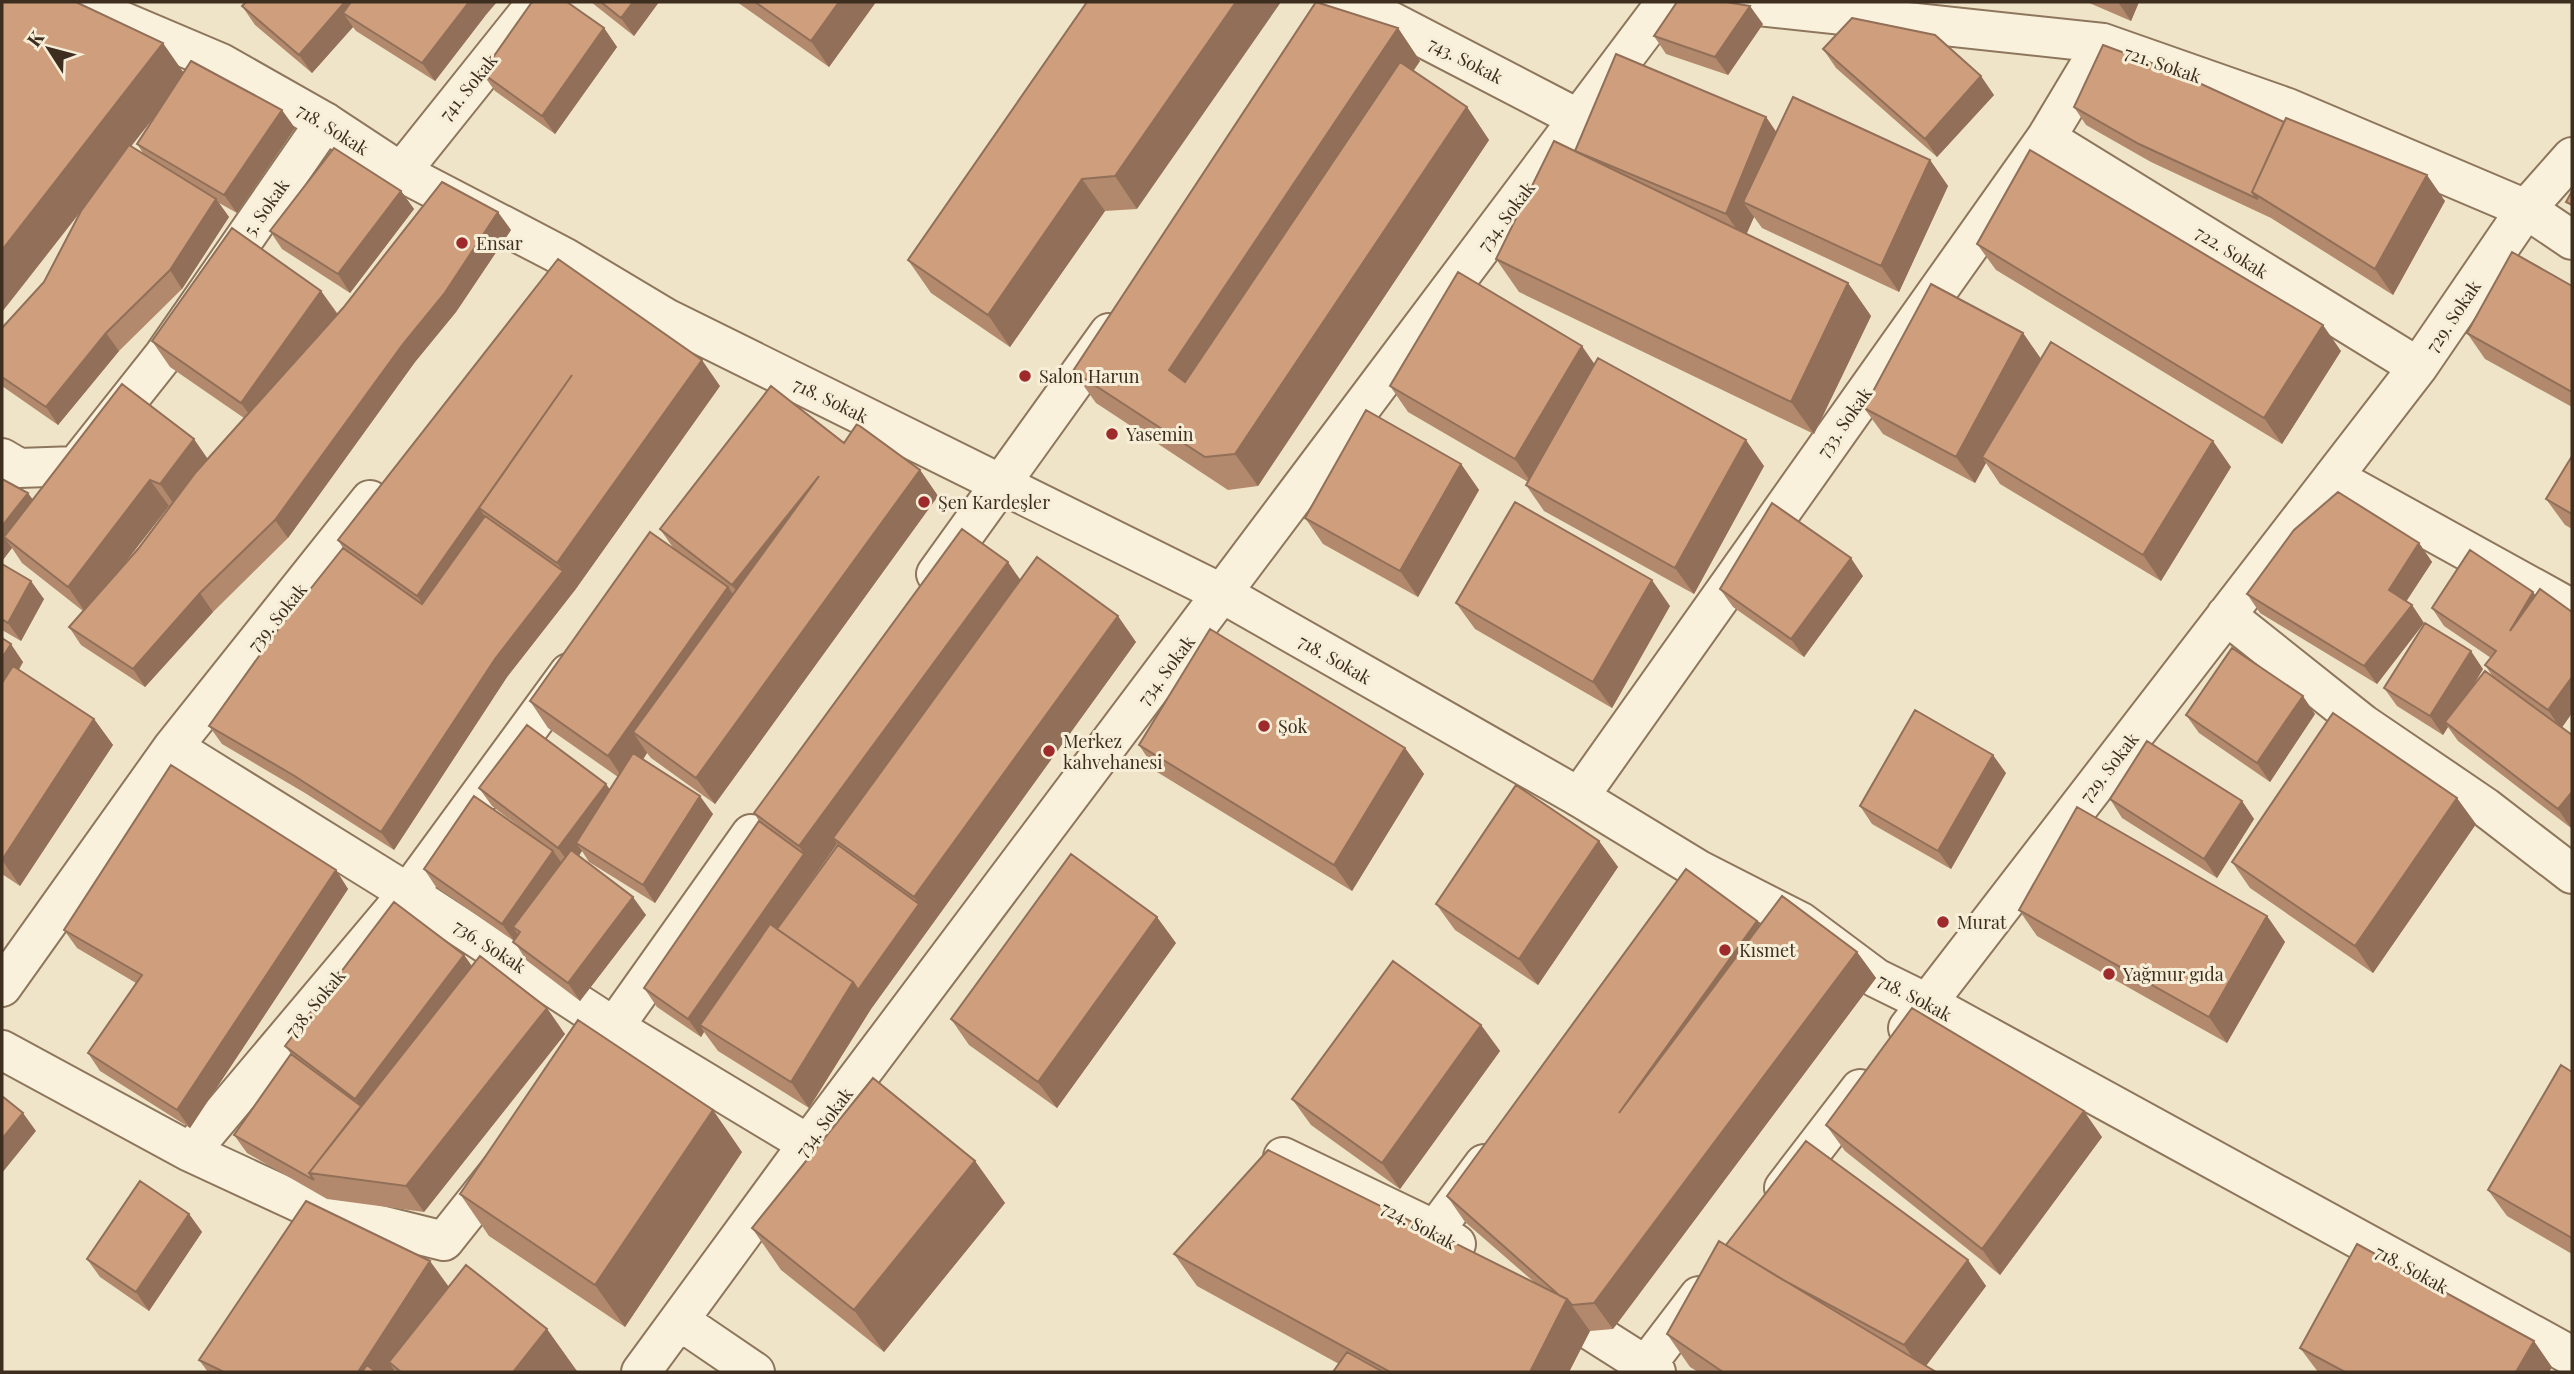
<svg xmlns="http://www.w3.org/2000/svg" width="2574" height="1374" viewBox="0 0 2574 1374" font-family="'Playfair Display',serif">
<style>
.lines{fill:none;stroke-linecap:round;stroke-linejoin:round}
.minor-casing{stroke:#8d765c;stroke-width:42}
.tertiary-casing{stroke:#8d765c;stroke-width:42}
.minor{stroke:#faf1dc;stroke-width:38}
.tertiary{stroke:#faf1dc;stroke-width:38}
.wall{fill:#b2896c;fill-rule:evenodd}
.shaded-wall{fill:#916f58}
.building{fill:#cf9f7d;stroke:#916f58;stroke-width:2}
.poi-dot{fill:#9e2a2b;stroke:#f7eed8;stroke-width:2.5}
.labels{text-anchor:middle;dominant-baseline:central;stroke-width:6;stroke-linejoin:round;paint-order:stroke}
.street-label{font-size:18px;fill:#3d2e20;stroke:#f7eed8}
.poi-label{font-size:18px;fill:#3d2e20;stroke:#f7eed8;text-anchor:start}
</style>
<rect width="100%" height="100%" fill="#f0e4c8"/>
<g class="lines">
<!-- minor casing -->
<g class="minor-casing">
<path id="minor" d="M1354,2L1579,119
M1721,2L2103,43L2288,108L2526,209L2572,240
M1312,51L1348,2
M2046,138L2418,367
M401,172L537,2
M2,458L19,468L76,466L164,355L325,122
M2333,477L2572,609
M936,574L1109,333
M2226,615L2363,724L2485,807L2572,874
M173,747L408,893L614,1027L808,1144
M1579,797L2046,138L2103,43
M2,987L173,747L370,500
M1908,1028L2418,367L2526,209L2572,157
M2,1050L190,1152L311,1208L444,1241L502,1168
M572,1080L614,1027L751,834
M190,1152L408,893L569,673
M1283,1157L1435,1230L1456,1244
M1784,1188L1860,1089
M1435,1230L1484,1164
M1547,1303L1656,1372
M680,1321L755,1372
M641,1372L808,1144L1666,2
M1641,1372L1699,1296"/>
</g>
<!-- tertiary casing -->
<g class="tertiary-casing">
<path id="tertiary" d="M77,2L221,63L325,122L401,172L564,257L666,318L1223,594L1579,797L1699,870L1801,922L1876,978L1927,1003L2572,1356"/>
</g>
<!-- minor -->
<use href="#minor" class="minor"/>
<!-- tertiary -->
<use href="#tertiary" class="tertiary"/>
</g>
<!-- wall -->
<path class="wall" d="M591,2H659L634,36Z
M737,2H876L829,67Z
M1087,2L1137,209L1105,211L1010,347L931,293L908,260Z
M2087,2H2139L2131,21Z
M242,6L485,16L435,81L356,31L353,27L312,73L255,25Z
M1763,24L1728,75L1666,54L1654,36Z
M604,28L617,47L555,134L495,91L482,73Z
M1398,28L1420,61L1413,71L1467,107L1489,140L1258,486L1228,490L1096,403L1073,371Z
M1823,49L1994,95L1937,157L1836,68Z
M184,72L295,128L237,213L219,203L229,217L182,289L119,351L58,425L2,386V328L44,282L89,201L2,312ZM158,112L137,144L143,153L131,146Z
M2074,107L2445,201L2393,295L2271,218L2151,162L2086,125Z
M1766,117L1776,132L1930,160L1948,186L1899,292L1762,228L1754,217L1746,234L1848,283L1871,316L1814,434L1519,292L1496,259L1575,151Z
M401,191L414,209L350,293L282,249L270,231Z
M511,230L456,312L415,362L288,538L213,612L145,687L81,645L69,627L83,611L22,563L12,548L2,561V479L33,499L208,459L244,418L170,367L152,341L321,291L338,314ZM169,506L170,507L138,549L118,572Z
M1977,244L2341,351L2282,444L1996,270Z
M2572,286V407L2485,359L2467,333Z
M2023,333L2041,359L2231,467L2161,581L2000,484L1986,463L1975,483L1883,434L1864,408Z
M1594,363L1764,466L1694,594L1544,511L1526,485L1528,482L1408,412L1390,386Z
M720,386L575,590L507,677L394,850L305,793L222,744L209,726L343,548L338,540Z
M844,443L920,470L938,496L715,804L651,758L647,753L643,760L713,814L655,903L589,862L582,851L579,856L646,915L580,1001L526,960L514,941L436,887L424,869L525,831L492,806L479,788L610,790L618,777L548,728L530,701L674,549L660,529Z
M2572,456V529L2565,525L2546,499Z
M1461,464L1479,490L1418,597L1323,544L1305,518Z
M2419,543L2432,562L2406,601L2412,605L2424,623L2377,684L2260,613L2247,594Z
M2,564L44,599L21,641L2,630Z
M1863,576L1804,657L1733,607L1720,589Z
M1020,580L1136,642L871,1009L809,1108L718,1051L704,1032L701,1037L657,1007L644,988L759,821L754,813ZM837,844L838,845L777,929L817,872Z
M2533,592L2535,595L2572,612V713L2562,727L2571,828L2458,741L2448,727L2443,735L2397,706L2384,688L2483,669L2473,686L2493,677L2485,665L2491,658L2444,626L2432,608Z
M1456,603L1670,606L1612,708L1475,629Z
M2,638L23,662L19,670L94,719L113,745L20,886L2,874Z
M2315,714L2270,782L2199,733L2186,715Z
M1139,745L1405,748L1424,774L1352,891L1157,772Z
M2006,773L1951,869L1872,824L1860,806Z
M2110,799L2242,801L2254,819L2217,878L2122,818Z
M2476,824L2373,973L2250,888L2232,862Z
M1599,841L1618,867L1538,985L1455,930L1436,904Z
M336,870L348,889L190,1128L100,1071L88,1053L136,983L77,948L64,930Z
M2019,910L2267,916L2285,942L2227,1043L2037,936Z
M1760,926L1857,952L1876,978L1613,1329L1590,1331L1569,1372H1333L1339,1364L1197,1286L1174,1254L1534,1282L1465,1222L1447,1196Z
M1176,943L1057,1108L969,1045L951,1019Z
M464,955L472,966L565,1034L424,1212L327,1199L247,1153L234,1135L291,1054L285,1046Z
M1481,1025L1500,1051L1400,1189L1311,1125L1292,1099Z
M2572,1072V1254L2507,1216L2488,1190Z
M1826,1125L2102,1137L2000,1275L1845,1151Z
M742,1152L625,1327L489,1236L460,1194Z
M975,1161L1005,1203L884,1352L781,1270L752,1228Z
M189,1214L202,1232L149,1311L100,1277L87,1259Z
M1726,1245L1968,1260L1986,1286L1926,1366L1936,1372H1698L1690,1367L1667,1334Z
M448,1287L577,1371L576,1372H396L394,1370L393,1372H208L199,1360Z
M2300,1348L2552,1367L2549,1372H2318Z"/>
<!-- shaded-wall -->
<path class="shaded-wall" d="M345,2H360L343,13L353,27L312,73L299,55Z
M469,2H497L485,16L435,81L422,63Z
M633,2H659L634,36L621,18Z
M839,2H876L829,67L811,41Z
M1236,2H1281L1137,209L1115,176Z
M2118,2H2139L2131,21Z
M1750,6L1763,24L1728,75L1715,57Z
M604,28L617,47L555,134L542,116Z
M1398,28L1420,61L1192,403L1169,370Z
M163,43L186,76L2,312V250Z
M1981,76L1994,95L1937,157L1925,139Z
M1467,107L1489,140L1258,486L1235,454Z
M282,110L295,128L237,213L224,195Z
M1766,117L1784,143L1743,202L1754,217L1744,240L1726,214Z
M1930,160L1948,186L1899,292L1881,266Z
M2427,175L2445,201L2393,295L2375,269Z
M1082,179L1105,211L1010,347L988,315Z
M401,191L414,209L350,293L338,274Z
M216,199L229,217L182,289L170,270Z
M498,212L511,230L456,312L415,362L288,538L275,520Z
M1848,283L1871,316L1814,434L1791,402Z
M321,291L339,317L260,429L241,403Z
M2323,325L2341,351L2282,444L2264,418Z
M106,333L119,351L58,425L46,407Z
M2023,333L2041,359L1982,457L1986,463L1975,483L1956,457Z
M1582,346L1600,372L1533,485L1515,459Z
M702,360L720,386L575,590L507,677L394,850L381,832L495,659L563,571L557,563Z
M572,375L479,508L497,534L435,622L417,596Z
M194,439L212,465L178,510L160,484Z
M1746,440L1764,466L1694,594L1675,568Z
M2213,441L2231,467L2161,581L2143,555Z
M1461,464L1479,490L1418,597L1400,571Z
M920,470L938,496L715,804L696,778Z
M819,476L751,611L732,585Z
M150,480L169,506L86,613L68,587Z
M28,493L41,511L4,537L12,548L2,561V526Z
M2419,543L2432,562L2402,608L2389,590Z
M1851,558L1863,576L1804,657L1791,639Z
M1008,562L1026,588L833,838L837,844L706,1029L700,1025L704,1032L701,1037L688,1019L804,854L799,846Z
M1652,580L1670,606L1612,708L1593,682Z
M31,581L44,599L21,641L8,623Z
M728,587L746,613L633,732L647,753L626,783L608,756Z
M2533,592L2546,611L2510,631Z
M200,593L213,612L145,687L133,669Z
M2412,605L2424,623L2377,684L2364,666Z
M1118,616L1136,642L871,1009L809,1108L791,1082L853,982L919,904L914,897Z
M11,644L23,662L2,696V658Z
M2471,651L2483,669L2449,725L2445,722L2448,727L2443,735L2430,716Z
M2572,677V713L2561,729L2548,710Z
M2303,696L2315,714L2270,782L2257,763Z
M94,719L113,745L20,886L2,860Z
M1405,748L1424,774L1352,891L1334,865Z
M1993,755L2006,773L1951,869L1938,851Z
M606,784L619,802L576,843L582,851L571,866L558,848Z
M2572,792V826L2571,828L2558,809Z
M700,796L713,814L655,903L643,885Z
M2457,798L2476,824L2373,973L2355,946Z
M2242,801L2254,819L2217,878L2204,859Z
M1599,841L1618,867L1538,985L1519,959Z
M553,851L566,869L513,927L519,936L515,942L502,924Z
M336,870L348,889L190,1128L177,1110Z
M633,897L646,915L580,1001L568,983Z
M2267,916L2285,942L2227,1043L2209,1017Z
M1157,917L1176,943L1057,1108L1038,1082Z
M1757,921L1775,948L1619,1113Z
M1857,952L1876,978L1613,1329L1594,1303Z
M464,955L482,981L361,1106L355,1099Z
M547,1008L565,1034L424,1212L406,1186Z
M1481,1025L1500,1051L1400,1189L1382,1163Z
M713,1110L742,1152L625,1327L595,1285Z
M2084,1111L2102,1137L2000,1275L1982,1249Z
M23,1113L36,1131L2,1173V1139Z
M975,1161L1005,1203L884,1352L854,1310Z
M189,1214L202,1232L149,1311L136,1292Z
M1968,1260L1986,1286L1922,1371L1904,1345Z
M430,1261L449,1287L389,1362L394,1370L393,1372H358Z
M1567,1299L1590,1331L1569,1372H1530Z
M547,1329L577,1371L576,1372H513Z
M2534,1341L2552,1367L2549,1372H2516Z"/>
<!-- building -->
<path class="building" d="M2,2H76L163,43L2,250Z
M246,2H345L299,55L242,6Z
M351,2H469L422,63L343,13Z
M532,2H567L604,28L542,116L482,73Z
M601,2H633L621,18Z
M755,2H839L811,41Z
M1087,2H1236L1115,176L1082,179L988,315L908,260Z
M1316,2L1398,28L1169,370L1185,382L1400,62L1467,107L1235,454L1205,457L1073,371Z
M1677,2H1726L1750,6L1715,57L1654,36Z
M1852,18L1935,35L1981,76L1925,139L1823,49Z
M2103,45L2173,71L2284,122L2252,192L2258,199L2139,144L2074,107Z
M1616,54L1766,117L1726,214L1575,151Z
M191,61L282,110L224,195L137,144Z
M1793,97L1930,160L1881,266L1743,202Z
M2286,118L2427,175L2375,269L2252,192Z
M1554,141L1848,283L1791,402L1496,259Z
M129,145L216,199L170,270L106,333L46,407L2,377V328L44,282L81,211Z
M334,148L401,191L338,274L270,231Z
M2030,150L2323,325L2264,418L1977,244Z
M442,182L498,212L444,294L403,344L275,520L200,593L133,669L69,627L138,549L196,472L343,308Z
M2572,191V205L2566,202Z
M232,228L321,291L241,403L152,341Z
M2512,252L2572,286V392L2467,333Z
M558,259L702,360L557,563L479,508L572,375L417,596L338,540Z
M1458,272L1582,346L1515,459L1390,386Z
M1931,284L2023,333L1956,457L1864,408Z
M2051,342L2213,441L2143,555L1982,457Z
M1598,358L1746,440L1675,568L1526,485Z
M122,384L194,439L160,484L150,480L68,587L4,537Z
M771,386L844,443L857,424L920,470L696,778L633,732L819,476L732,585L660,529Z
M1366,410L1461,464L1400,571L1305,518Z
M2572,456V514L2546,499Z
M2,479L28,493L2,526Z
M2338,492L2419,543L2389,590L2412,605L2364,666L2247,594L2294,530Z
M1515,502L1652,580L1593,682L1456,603Z
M1772,503L1851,558L1791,639L1720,589Z
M485,516L563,571L495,659L381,832L293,775L209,726L277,631L343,548L422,604Z
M962,529L1008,562L799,846L754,813Z
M650,532L728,587L608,756L530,701Z
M2470,550L2533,592L2510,631L2540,589L2572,612V677L2548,710L2485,665L2496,651L2432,608Z
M1037,557L1118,616L914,897L833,838Z
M2,564L31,581L8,623L2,619Z
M2425,623L2471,651L2430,716L2384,688Z
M1210,629L1405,748L1334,865L1139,745Z
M2,638L11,644L2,658Z
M2232,648L2303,696L2257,763L2186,715Z
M13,666L94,719L2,860V683Z
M2485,671L2572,735V792L2558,809L2445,722Z
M1915,710L1993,755L1938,851L1860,806Z
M2333,713L2457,798L2355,946L2232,862Z
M527,725L606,784L558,848L479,788Z
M2147,741L2242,801L2204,859L2110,799Z
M633,753L700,796L643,885L576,843Z
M171,765L336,870L177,1110L88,1053L142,975L64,930Z
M1516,785L1599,841L1519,959L1436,904Z
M474,796L553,851L502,924L424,869Z
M2077,807L2267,916L2209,1017L2019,910Z
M759,821L804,854L688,1019L644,988Z
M838,845L919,904L858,990L853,982L777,929Z
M571,850L633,897L568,983L513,942L520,932L513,927Z
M1071,854L1157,917L1038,1082L951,1019Z
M1686,869L1757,921L1619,1113L1782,896L1857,952L1594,1303L1572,1305L1567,1299L1560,1296L1447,1196Z
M394,902L464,955L355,1099L285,1046Z
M770,924L853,982L791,1082L700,1025Z
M480,956L547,1008L406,1186L309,1173Z
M1393,961L1481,1025L1382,1163L1292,1099Z
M1912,1008L2084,1111L1982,1249L1826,1125Z
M578,1020L713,1110L595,1285L460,1194Z
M291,1054L361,1106L309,1173L314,1180L234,1135Z
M2561,1065L2572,1072V1238L2488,1190Z
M873,1078L975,1161L854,1310L752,1228Z
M2,1096L23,1113L2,1139Z
M1806,1141L1968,1260L1904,1345L1783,1280L1726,1245Z
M1268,1150L1567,1299L1530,1372H1390L1174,1254Z
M140,1181L189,1214L136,1292L87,1259Z
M306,1201L430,1261L358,1372H224L199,1360Z
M1719,1241L1936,1372H1723L1667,1334Z
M2357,1244L2534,1341L2516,1372H2345L2300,1348Z
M466,1265L547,1329L513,1372H401L389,1362Z
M1347,1352L1383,1372H1333Z
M367,1365L376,1372H362Z"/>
<!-- markers -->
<g class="poi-dot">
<circle cx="462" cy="243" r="7"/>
<circle cx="1025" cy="376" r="7"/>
<circle cx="1112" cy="434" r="7"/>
<circle cx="924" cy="502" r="7"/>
<circle cx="1264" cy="726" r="7"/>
<circle cx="1049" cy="751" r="7"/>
<circle cx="1943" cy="922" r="7"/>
<circle cx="1725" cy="950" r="7"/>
<circle cx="2109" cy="974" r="7"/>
</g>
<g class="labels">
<!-- street labels -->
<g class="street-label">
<text transform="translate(1466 60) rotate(27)">743. Sokak</text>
<text transform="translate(2163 64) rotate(19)">721. Sokak</text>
<text transform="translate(468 87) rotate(-51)">741. Sokak</text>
<text transform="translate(333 129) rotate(32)">718. Sokak</text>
<text transform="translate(266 207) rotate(-55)">5. Sokak</text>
<text transform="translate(1506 216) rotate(-53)">734. Sokak</text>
<text transform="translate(2232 252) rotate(32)">722. Sokak</text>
<text transform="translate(2453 316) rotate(-56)">729. Sokak</text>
<text transform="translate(831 400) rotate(26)">718. Sokak</text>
<text transform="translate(1844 422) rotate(-55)">733. Sokak</text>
<text transform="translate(277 617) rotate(-51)">739. Sokak</text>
<text transform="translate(1335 659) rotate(30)">718. Sokak</text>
<text transform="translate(1166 670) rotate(-53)">734. Sokak</text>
<text transform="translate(2109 767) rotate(-52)">729. Sokak</text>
<text transform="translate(490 946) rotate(33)">736. Sokak</text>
<text transform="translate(1915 997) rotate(28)">718. Sokak</text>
<text transform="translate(315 1003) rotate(-50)">738. Sokak</text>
<text transform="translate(824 1122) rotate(-53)">734. Sokak</text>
<text transform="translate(1419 1225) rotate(28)">724. Sokak</text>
<text transform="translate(2412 1269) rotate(29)">718. Sokak</text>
</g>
<!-- poi labels -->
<g class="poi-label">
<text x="476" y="243">Ensar</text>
<text x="1039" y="376">Salon Harun</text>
<text x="1126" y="434">Yasemin</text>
<text x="938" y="502">Şen Kardeşler</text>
<text x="1278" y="726">Şok</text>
<text x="1063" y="741">Merkez<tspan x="1063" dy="21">kahvehanesi</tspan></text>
<text x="1957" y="922">Murat</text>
<text x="1739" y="950">Kısmet</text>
<text x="2123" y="974">Yağmur gıda</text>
</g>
</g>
<!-- border -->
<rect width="2574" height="1374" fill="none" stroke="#3d2e20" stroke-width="7"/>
<!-- north arrow -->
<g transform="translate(49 49) rotate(306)" stroke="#f7eed8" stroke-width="5" paint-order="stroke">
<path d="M0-5L12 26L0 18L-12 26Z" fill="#3d2e20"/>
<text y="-10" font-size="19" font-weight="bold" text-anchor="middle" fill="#3d2e20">K</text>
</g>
</svg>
